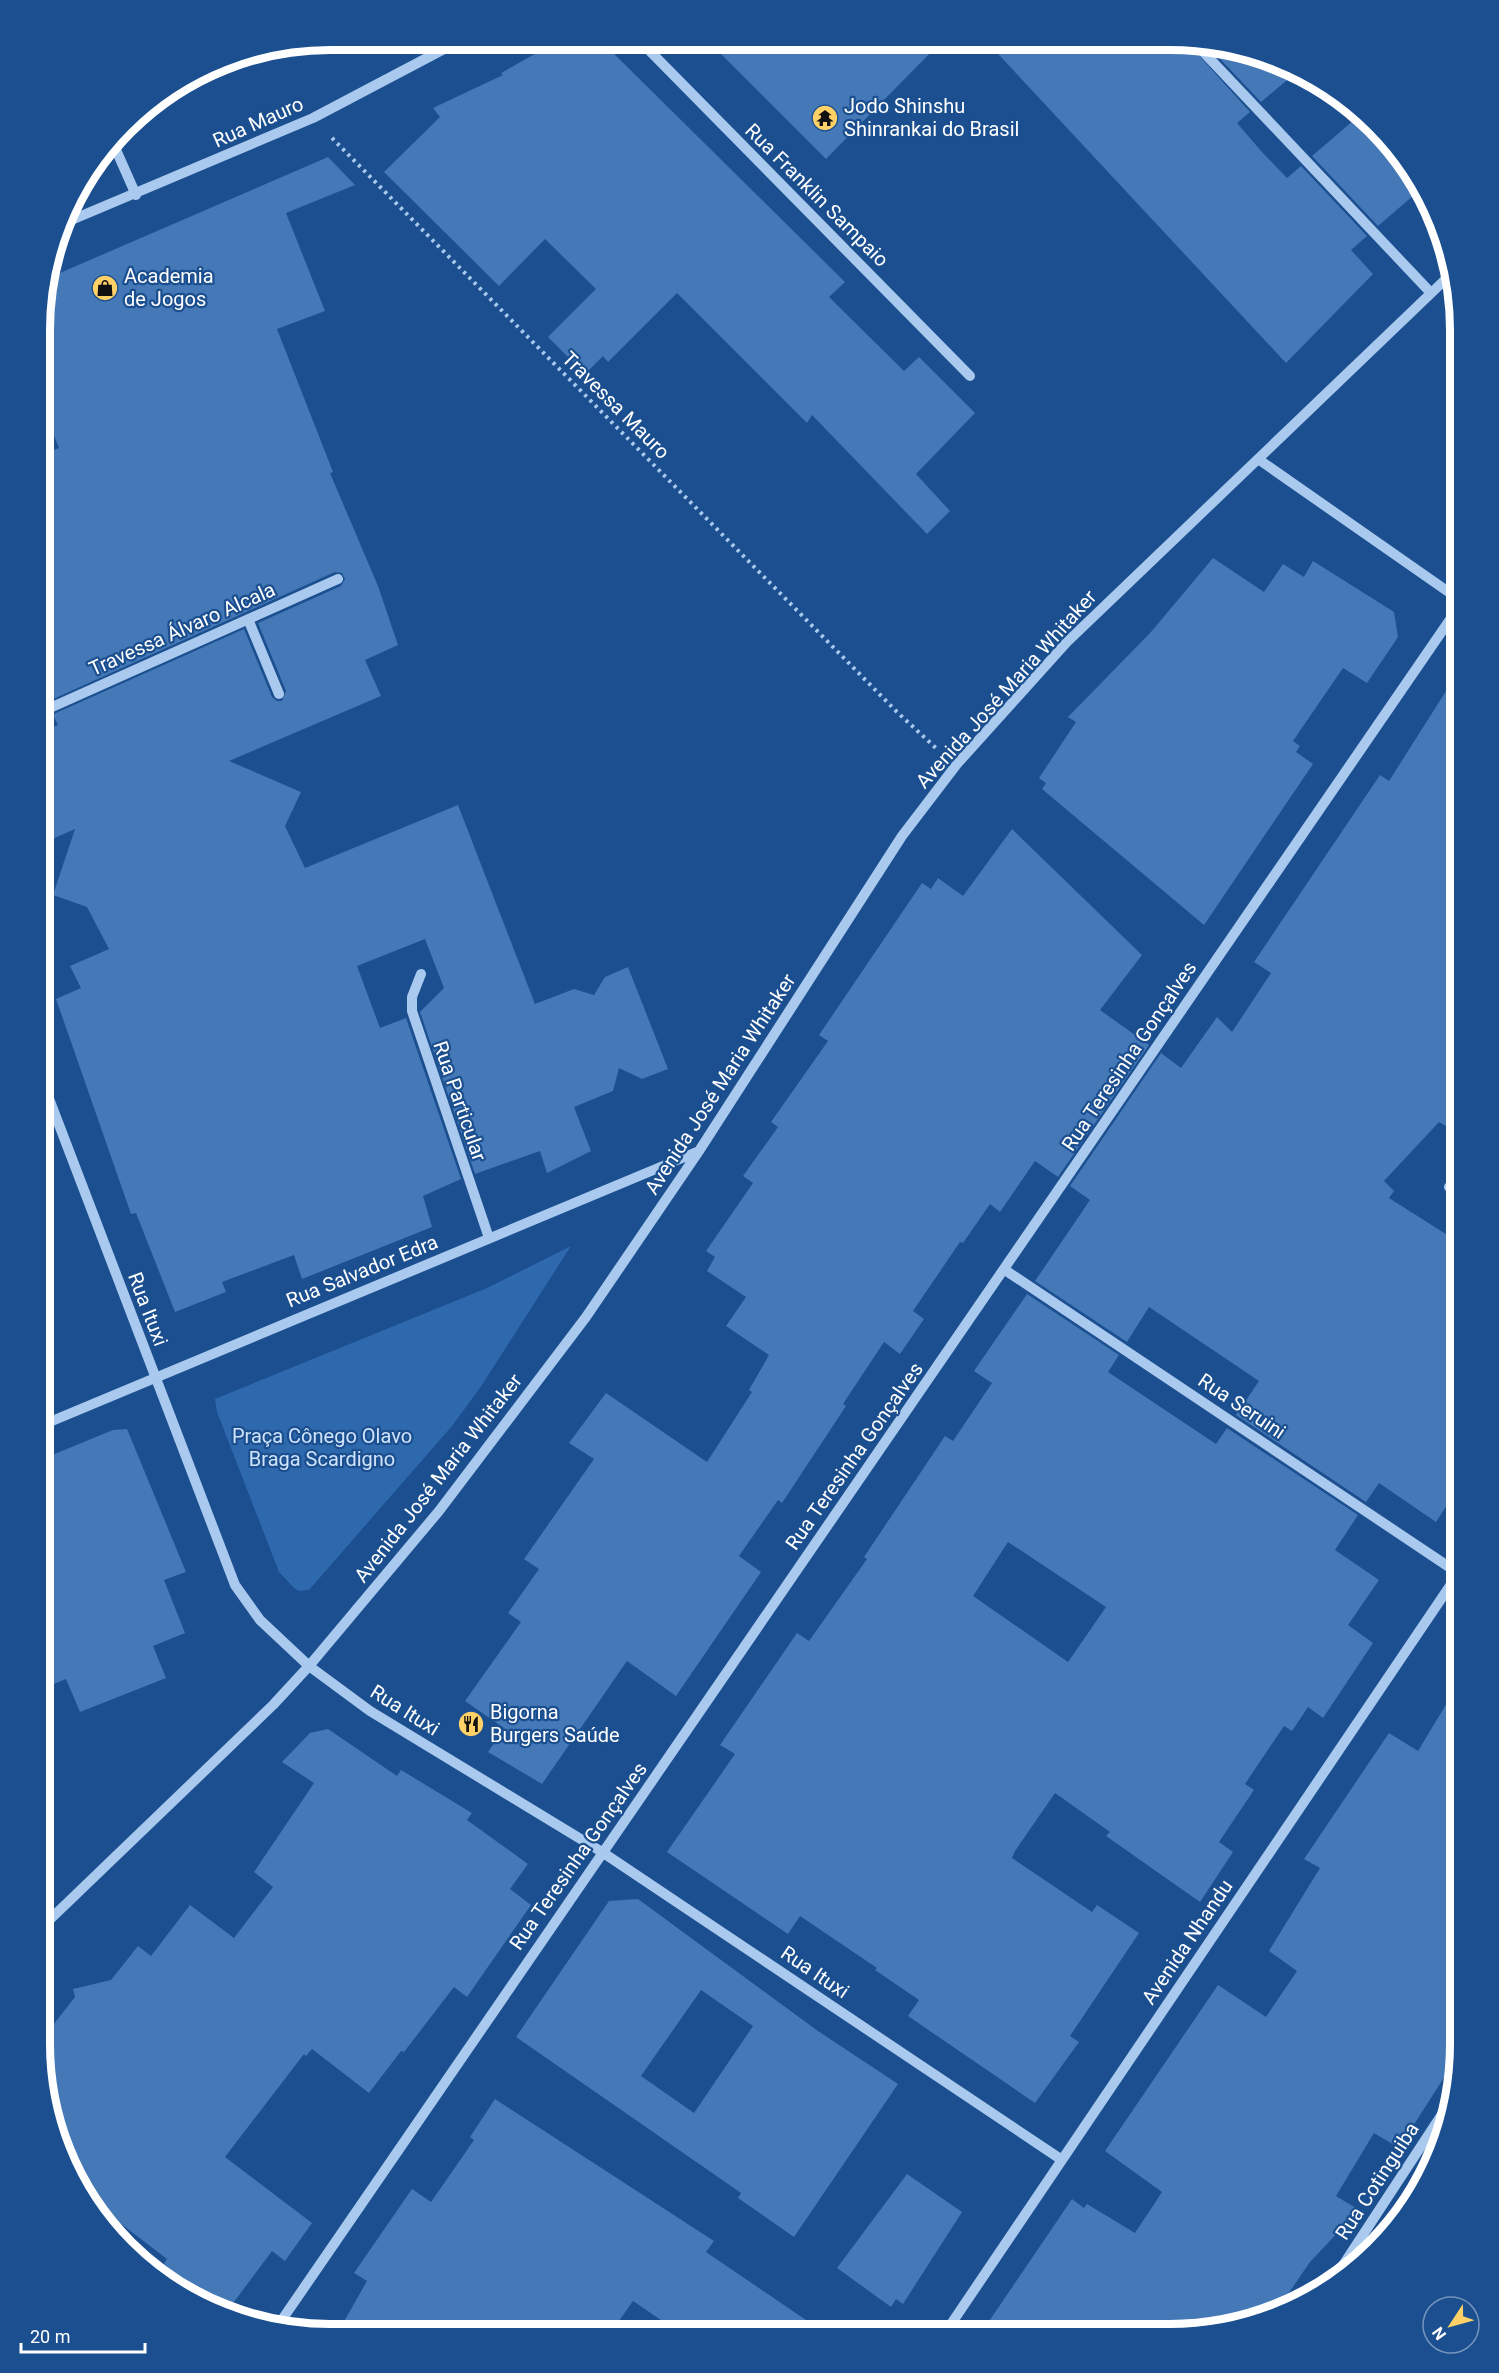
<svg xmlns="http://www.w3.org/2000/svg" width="1499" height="2373" viewBox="0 0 1499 2373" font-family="Roboto,sans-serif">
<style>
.green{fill:#2e69ad}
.building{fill:#4478b7;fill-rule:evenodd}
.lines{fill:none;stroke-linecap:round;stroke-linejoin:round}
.path{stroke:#a9c9ee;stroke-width:4;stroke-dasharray:3 4.5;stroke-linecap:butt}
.minor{stroke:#a9c9ee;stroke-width:10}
.labels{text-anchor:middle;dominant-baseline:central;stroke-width:4.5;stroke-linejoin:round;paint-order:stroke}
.poi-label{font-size:20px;fill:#fff;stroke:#1b4f8f;text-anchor:start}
.street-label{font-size:20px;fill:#fff;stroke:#1b4f8f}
.park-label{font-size:20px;fill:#cfe3fa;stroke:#1b4f8f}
.rim{fill:none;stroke:#fff;stroke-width:8}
</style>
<rect width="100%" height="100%" fill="#1b4f8f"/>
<!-- green -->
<path class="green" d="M571,1246L480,1388L452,1426L309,1590L299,1591L294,1588L279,1572L217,1412L215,1399L487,1288Z"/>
<!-- building -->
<path class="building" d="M560,40H600L845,282L829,297L904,371L919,357L975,413L916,474L950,511L927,534L812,415L807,423L677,293L608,362L603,356L585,374L548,337L596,289L545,239L499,286L384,172L440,117L433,108L503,75L501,73Z
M707,40H734L942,41L826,159Z
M986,41H1186L1250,112L1237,123L1262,152L1287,178L1301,166L1367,236L1351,250L1373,274L1286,363Z
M1204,42L1280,61L1298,71L1261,102Z
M1361,114L1400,152L1421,189L1378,226L1312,156Z
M328,157L355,185L286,213L325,311L277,329L326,454L333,472L330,473L378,586L398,645L365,660L381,696L229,761L301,792L285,826L305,868L458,805L535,1004L574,989L594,995L605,977L628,967L668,1069L642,1079L619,1068L613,1091L574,1107L591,1151L547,1173L540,1151L475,1174L420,1012L444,988L425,939L357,966L380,1028L406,1018L461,1179L423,1196L432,1227L302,1279L294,1255L222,1282L226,1292L175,1312L136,1213L131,1214L56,999L81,988L70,966L109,949L87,907L53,895L75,829L41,844V732L58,725L53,715L56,713L244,629L272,697L277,701H282L286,691L258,623L341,586L345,579L342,573L335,572L51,700L41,675V455L59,448L41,404V292L46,279Z
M1213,558L1264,592L1283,564L1304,577L1313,561L1394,612L1398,637L1367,683L1343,668L1293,741L1300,746L1296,752L1313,764L1204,925L1042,789L1046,783L1039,778L1076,722L1068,717L1151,632Z
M1460,669V1104L1446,1126L1439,1122L1384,1181L1394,1191L1389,1198L1460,1243V1485L1436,1522L1379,1483L1366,1502L1236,1415L1259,1381L1149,1307L1127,1342L1035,1281L1090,1200L1070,1186L1161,1053L1181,1068L1217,1017L1232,1032L1271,973L1254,962L1380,775L1389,781Z
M1012,829L1142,955L1100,1010L1149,1045L1058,1177L1035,1161L1000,1212L990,1204L963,1243L960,1242L913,1311L924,1319L900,1354L884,1342L843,1404L846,1406L782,1503L778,1500L739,1556L761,1572L676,1696L627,1661L542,1784L488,1752L504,1728L465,1701L521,1622L508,1613L539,1569L524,1559L594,1459L569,1443L606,1393L707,1462L752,1392L749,1390L769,1355L726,1326L746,1297L707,1271L715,1257L706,1251L753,1183L743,1176L778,1127L771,1122L828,1041L819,1035L922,883L931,889L938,878L963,896Z
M1027,1294L1119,1355L1108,1372L1216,1444L1227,1428L1358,1515L1335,1550L1379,1580L1348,1625L1373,1643L1323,1718L1308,1707L1292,1731L1284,1726L1245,1784L1254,1790L1219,1842L1233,1852L1200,1902L1106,1836L1110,1832L1055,1793L1015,1851L1012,1858L1092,1912L1097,1905L1139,1933L1070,2036L1079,2042L1035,2103L908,2016L919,2000L875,1970L877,1968L800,1916L788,1934L667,1852L735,1754L720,1745L797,1633L809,1641L867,1559L864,1557L945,1436L953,1441L992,1383L974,1371ZM1008,1542L1106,1607L1068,1662L973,1596Z
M127,1429L186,1572L164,1580L185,1633L153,1646L166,1678L80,1712L66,1679L39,1690L40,1460L113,1430Z
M1459,1683V2054L1399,2148L1374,2133L1336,2196L1359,2210L1310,2262L1275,2313L1170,2334H1081L1073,2328L1071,2331L1067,2329L1064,2334L981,2333L1072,2199L1084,2208L1087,2204L1135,2233L1162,2192L1105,2151L1218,1985L1266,2017L1297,1971L1269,1951L1320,1868L1304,1859L1389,1733L1418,1751Z
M328,1729L397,1776L401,1770L472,1813L467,1820L528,1864L510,1889L531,1905L467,1997L454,1987L404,2052L401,2051L369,2093L312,2049L306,2056L304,2054L225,2157L312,2223L285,2261L272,2251L225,2314L156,2276L167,2259L86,2197L61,2155L39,2043L75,1997L73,1989L111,1980L138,1946L151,1956L190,1905L234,1938L273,1887L254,1872L314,1783L282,1762L310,1733Z
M638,1899L818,2031L898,2084L794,2237L738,2198L741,2193L516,2037L609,1901ZM701,1990L753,2026L694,2113L641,2076Z
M495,2099L714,2241L706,2252L825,2333H680L633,2301L611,2332H561L549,2323L547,2326L540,2321L533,2332H338L367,2281L354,2273L412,2189L431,2202L474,2140L470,2137Z
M907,2174L962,2212L903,2304L896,2299L891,2307L837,2268Z"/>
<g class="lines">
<!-- path -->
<path class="path" d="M332,138L897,712L937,749"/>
<!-- minor -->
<path class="minor" d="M639,40L970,376
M1193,41L1431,293
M113,143L136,195
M62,224L313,118L463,39
M1258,459L1460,600
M248,619L279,694
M41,712L338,579
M421,974L412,997V1011L489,1238
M40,1075L235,1585L260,1620L309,1666L370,1711L602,1852L1062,2160
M1449,1187L1460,1171
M1005,1270L1458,1573
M40,1426L699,1151
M39,1930L273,1705L309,1666L439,1511L586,1317L699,1151L902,836L957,764L1067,642L1449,276
M1332,2282L1452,2099
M277,2327L1460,605
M945,2333L1460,1571"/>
</g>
<!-- icons -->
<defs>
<g id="temple-disc" transform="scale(1.35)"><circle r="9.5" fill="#ffd166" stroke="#1b4f8f"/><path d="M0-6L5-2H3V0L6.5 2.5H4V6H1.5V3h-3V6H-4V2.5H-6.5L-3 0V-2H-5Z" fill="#111"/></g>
<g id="shop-disc" transform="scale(1.35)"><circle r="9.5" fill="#ffd166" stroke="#1b4f8f"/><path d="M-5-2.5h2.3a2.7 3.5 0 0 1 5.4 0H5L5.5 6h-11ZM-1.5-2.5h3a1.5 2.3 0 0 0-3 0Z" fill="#111"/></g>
<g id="restaurant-disc" transform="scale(1.35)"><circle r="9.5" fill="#ffd166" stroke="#1b4f8f"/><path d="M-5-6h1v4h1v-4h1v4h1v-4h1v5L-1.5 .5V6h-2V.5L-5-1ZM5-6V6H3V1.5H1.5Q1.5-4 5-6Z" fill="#111"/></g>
</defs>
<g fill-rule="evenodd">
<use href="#temple-disc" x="825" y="118"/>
<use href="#shop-disc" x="105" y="288"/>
<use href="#restaurant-disc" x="471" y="1724"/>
</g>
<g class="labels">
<!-- poi labels -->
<g class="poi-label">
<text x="844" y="106">Jodo Shinshu<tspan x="844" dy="23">Shinrankai do Brasil</tspan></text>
<text x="124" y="276">Academia<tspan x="124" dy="23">de Jogos</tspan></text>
<text x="490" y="1712">Bigorna<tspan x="490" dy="23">Burgers Saúde</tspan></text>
</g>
<!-- street labels -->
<g class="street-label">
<text transform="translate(258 122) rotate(-24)">Rua Mauro</text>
<text transform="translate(817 195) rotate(45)">Rua Franklin Sampaio</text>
<text transform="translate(616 405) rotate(45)">Travessa Mauro</text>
<text transform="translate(182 629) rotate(-24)">Travessa Álvaro Alcala</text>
<text transform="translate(1006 689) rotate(-48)">Avenida José Maria Whitaker</text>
<text transform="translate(1129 1056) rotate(-56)">Rua Teresinha Gonçalves</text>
<text transform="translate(720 1084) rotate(-57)">Avenida José Maria Whitaker</text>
<text transform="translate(460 1101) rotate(71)">Rua Particular</text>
<text transform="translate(362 1271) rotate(-22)">Rua Salvador Edra</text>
<text transform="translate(148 1309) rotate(69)">Rua Ituxi</text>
<text transform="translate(1242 1406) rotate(34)">Rua Seruini</text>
<text transform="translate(854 1456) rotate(-55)">Rua Teresinha Gonçalves</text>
<text transform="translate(438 1478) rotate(-52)">Avenida José Maria Whitaker</text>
<text transform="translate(405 1710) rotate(32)">Rua Ituxi</text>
<text transform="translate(578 1856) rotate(-55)">Rua Teresinha Gonçalves</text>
<text transform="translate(1187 1942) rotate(-56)">Avenida Nhandu</text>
<text transform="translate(815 1972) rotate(34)">Rua Ituxi</text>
<text transform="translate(1377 2181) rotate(-57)">Rua Cotinguiba</text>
</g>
<!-- park labels -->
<g class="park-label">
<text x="322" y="1436">Praça Cônego Olavo<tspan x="322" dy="23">Braga Scardigno</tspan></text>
</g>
</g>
<!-- crop -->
<path d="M0 0H1499V2373H0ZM330 50H1170A280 280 0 0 1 1450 330V2044A280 280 0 0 1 1170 2324H330A280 280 0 0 1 50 2044V330A280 280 0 0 1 330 50Z" fill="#1b4f8f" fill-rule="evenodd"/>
<path class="rim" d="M330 50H1170A280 280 0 0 1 1450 330V2044A280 280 0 0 1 1170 2324H330A280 280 0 0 1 50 2044V330A280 280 0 0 1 330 50Z"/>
<!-- north arrow -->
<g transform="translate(1451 2325) rotate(234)"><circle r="28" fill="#1b4f8f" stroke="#7695bc" stroke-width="1.5"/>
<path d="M0-4.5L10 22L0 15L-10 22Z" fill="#ffd166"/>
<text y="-9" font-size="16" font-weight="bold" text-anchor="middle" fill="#ffffff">N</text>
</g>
<!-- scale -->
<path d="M21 2343v9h124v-9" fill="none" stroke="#ffffff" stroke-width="3"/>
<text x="30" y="2343" font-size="18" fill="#ffffff" stroke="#1b4f8f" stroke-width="4.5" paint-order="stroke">20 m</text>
</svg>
